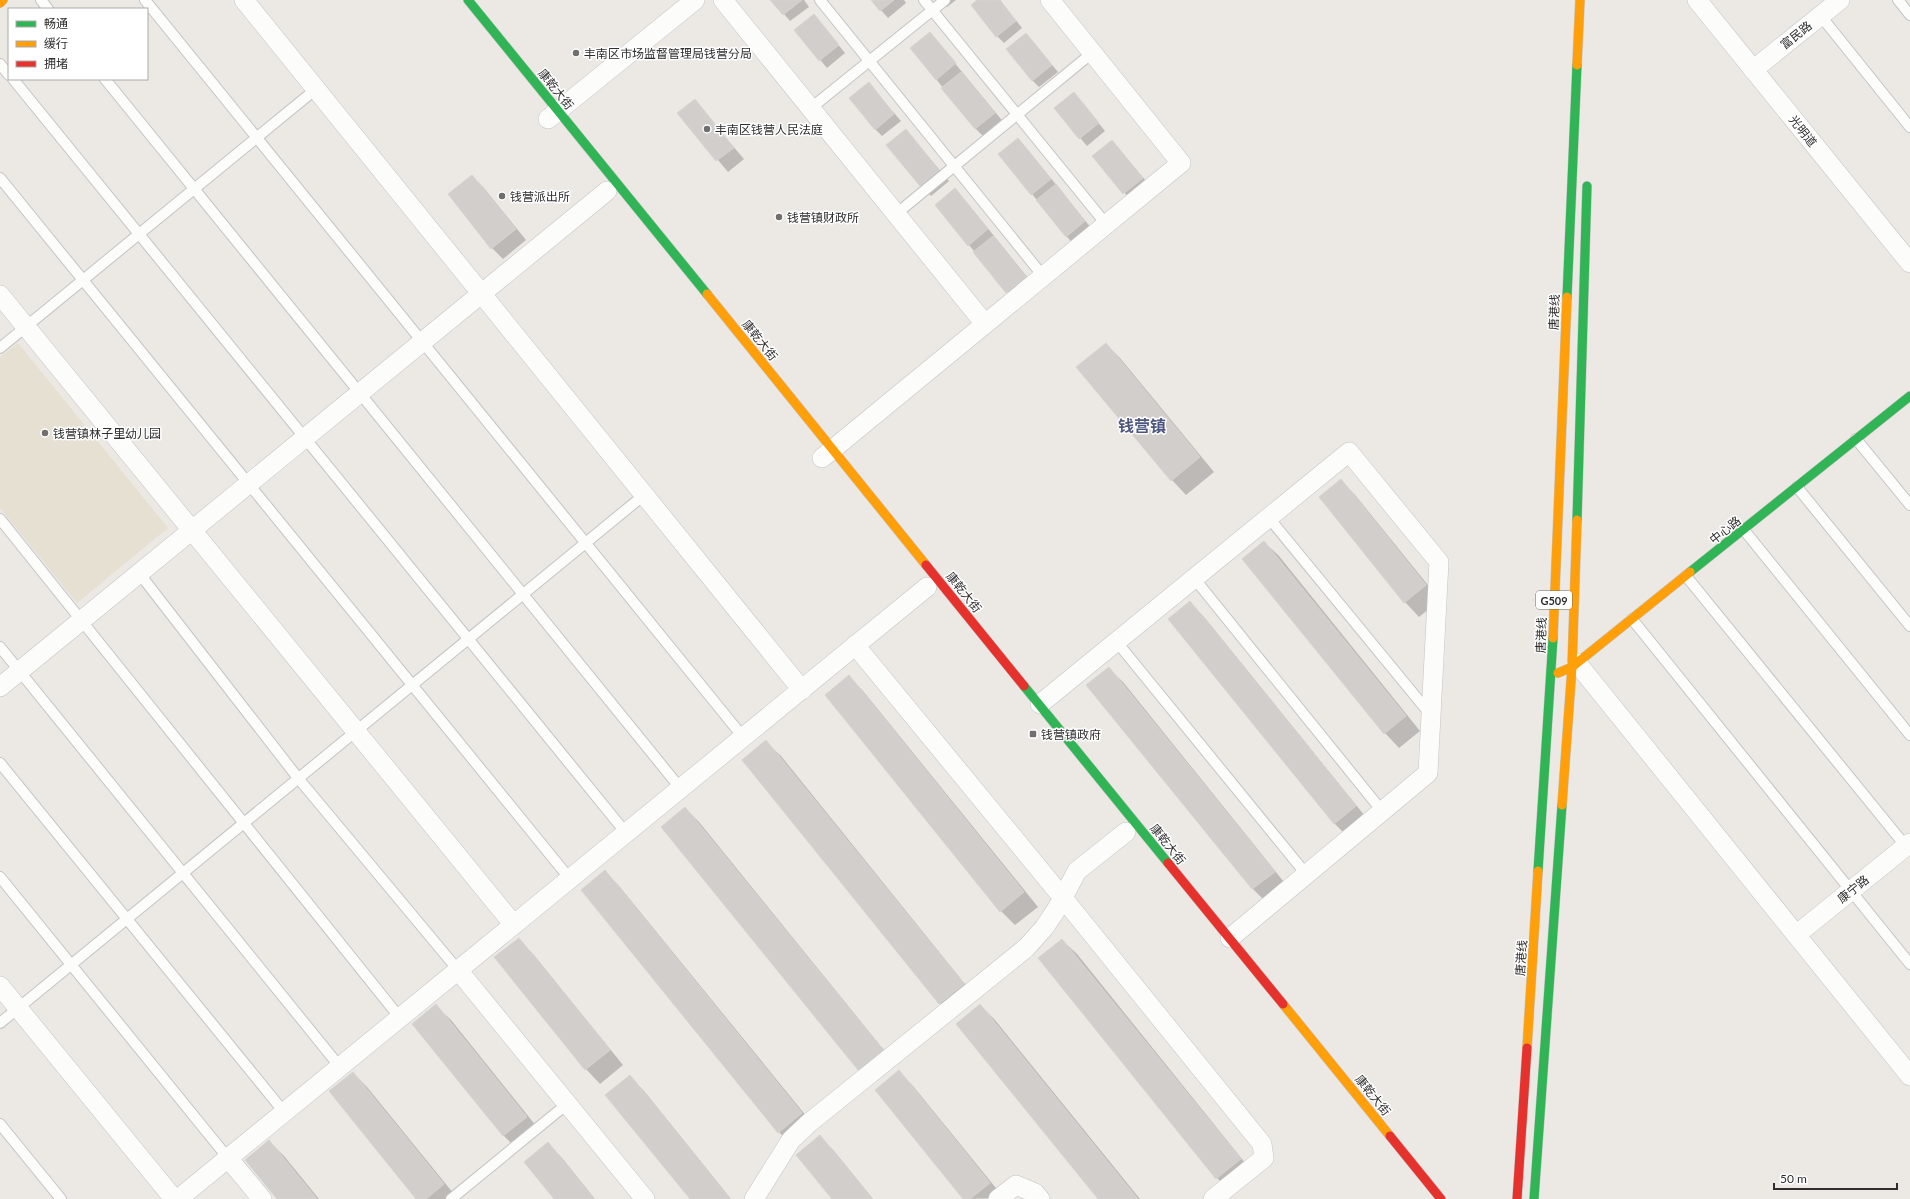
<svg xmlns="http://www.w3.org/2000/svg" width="1910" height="1199" viewBox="0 0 1910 1199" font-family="Lato,'Noto Sans SC',sans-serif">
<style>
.education{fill:#e6e0d3}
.shadow{fill:#0003}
.building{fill:#d1cecb;stroke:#d7d4d0}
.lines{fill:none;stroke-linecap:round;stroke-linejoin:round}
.lane-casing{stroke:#c5c4c5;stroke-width:12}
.street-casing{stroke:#c5c4c5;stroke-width:20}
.fast-casing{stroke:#c5c4c5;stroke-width:10}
.slow-casing{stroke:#c5c4c5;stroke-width:10}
.jam-casing{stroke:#c5c4c5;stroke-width:10}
.lane{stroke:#fcfcfb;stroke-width:10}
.street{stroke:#fcfcfb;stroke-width:19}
.fast{stroke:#30b455;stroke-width:9}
.slow{stroke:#ff9f0a;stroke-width:9}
.jam{stroke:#e5322d;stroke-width:9}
.poi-dot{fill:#706f6e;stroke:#fff;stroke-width:1.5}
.labels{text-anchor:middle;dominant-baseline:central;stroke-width:3;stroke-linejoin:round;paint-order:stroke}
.shield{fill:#fff;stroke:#6d6d6d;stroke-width:1}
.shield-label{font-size:11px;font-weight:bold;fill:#2e2e2e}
.street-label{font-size:12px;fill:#2e2e2e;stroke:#fff}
.poi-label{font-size:12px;fill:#2e2e2e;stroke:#fff;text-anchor:start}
.district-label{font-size:16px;font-weight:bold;fill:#4d5680;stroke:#fff}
</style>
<rect width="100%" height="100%" fill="#ece8e4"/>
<!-- education -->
<path class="education" d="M18,343L168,528L77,603L0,508V357Z"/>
<!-- shadow -->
<path class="shadow" d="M772,0H804L809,7L790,21Z
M872,0H904L906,3L888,18Z
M940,0H956L947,7Z
M979,0H1000L1022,28L1004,43L997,36Z
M814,15L845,53L827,68L795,30Z
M930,33L1005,124L986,139L975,128L936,79Z
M1026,34L1058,72L1039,87L1032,80Z
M869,84L901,121L882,136L875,129Z
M1074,93L1105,131L1087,146L1055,108Z
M694,101L744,159L728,172L679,113Z
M906,130L949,181L931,196L920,185Z
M1018,139L1028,150L1092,229L1073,244L1032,194Z
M1112,141L1153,189L1134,204L1094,156Z
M472,176L483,187L526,240L503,259L492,248Z
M955,190L965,200L1036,288L1017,303L969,245Z
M1106,344L1120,358L1214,472L1186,495L1172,480Z
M1341,480L1355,495L1440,600L1419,617L1405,602L1320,497Z
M1264,542L1279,556L1420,731L1399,748L1385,733Z
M1190,602L1204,617L1369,821L1349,838L1334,823Z
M1108,668L1123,682L1288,887L1267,903L1253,889L1088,685Z
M849,676L863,691L1038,907L1015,925L1001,911Z
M766,742L781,756L977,999L954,1017L940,1003Z
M685,808L699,822L896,1065L873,1084L859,1069Z
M605,871L619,886L816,1128L793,1147L779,1132Z
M518,939L533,954L623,1065L600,1084L586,1069L496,957Z
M1062,940L1077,954L1254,1174L1232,1192L1217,1178Z
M980,1005L995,1020L1140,1199H1099Z
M436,1006L451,1020L541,1132L518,1150L504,1136L414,1024Z
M899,1072L913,1086L1004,1198L964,1199Z
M353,1073L367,1087L458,1199H417Z
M630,1076L644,1091L731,1199H691Z
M820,1136L834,1151L873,1199H833Z
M269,1141L284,1156L319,1199H278Z
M548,1143L562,1158L595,1199H555Z"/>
<!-- building -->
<path class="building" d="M770,0H802L783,15Z
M871,0H894L880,11Z
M977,0H999L1016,21L996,37L971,5Z
M814,14L839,45L819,61L794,30Z
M930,32L956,63L936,80L910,48Z
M1026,33L1052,65L1032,81L1006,49Z
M961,72L995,113L975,129L941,88Z
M869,82L894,114L875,130L849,98Z
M1074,92L1099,123L1079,139L1054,108Z
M695,99L734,148L716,161L677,113Z
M906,129L939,170L920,186L886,145Z
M1018,138L1051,179L1031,195L998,154Z
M1112,140L1143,178L1123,194L1092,156Z
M472,175L516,229L491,249L448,194Z
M1056,184L1085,221L1066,237L1036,200Z
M955,188L988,229L968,246L935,205Z
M993,236L1026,277L1006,293L973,252Z
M1106,343L1200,457L1171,481L1076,367Z
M1341,479L1426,585L1404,603L1319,497Z
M1264,541L1406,716L1384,734L1242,559Z
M1190,601L1356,806L1334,824L1168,619Z
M1109,667L1275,872L1252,889L1086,685Z
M849,675L1024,892L1000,912L825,695Z
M766,740L964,984L939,1004L742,760Z
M685,807L883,1050L858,1070L661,827Z
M605,870L802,1113L778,1133L581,890Z
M519,938L610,1050L585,1070L494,957Z
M1062,939L1241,1159L1216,1179L1038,958Z
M436,1004L527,1117L503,1136L412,1024Z
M980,1004L1138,1199H1098L956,1024Z
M899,1070L990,1183L970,1199H963L875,1090Z
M353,1072L444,1184L426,1199H416L329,1091Z
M630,1075L730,1199H690L605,1095Z
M820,1135L872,1199H832L796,1155Z
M269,1140L317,1199H277L245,1160Z
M548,1142L594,1199H554L524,1162Z"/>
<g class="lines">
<!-- lane casing -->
<g class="lane-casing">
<path id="lane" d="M41,0L48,9
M145,0L743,737
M820,0L1043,276
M924,0L1106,224
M1898,0L1910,15
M1820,15L1910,127
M0,64L9,75
M13,79L626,833
M105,79L681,789
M811,108L945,0
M0,178L570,879
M896,214L1092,53
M0,348L316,89
M1856,439L1910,505
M1797,487L1910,626
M1269,518L1430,714
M0,519L400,1018
M1744,530L1910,735
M139,573L298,778L458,970
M1686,576L1908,849
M1194,578L1382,811
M1632,619L1910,964
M1116,641L1306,874
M0,647L340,1067
M0,763L284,1112
M0,877L228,1158
M0,1023L644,495
M0,1124L61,1199
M451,1199L567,1104"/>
</g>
<!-- street casing -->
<g class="street-casing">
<path id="street" d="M244,0L802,690
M723,0L985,324
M1697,0L1910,263
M1753,70L1840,0
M548,119L695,0
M0,295L514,925
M822,458L1181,163L1050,0
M855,645L1063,898L1262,1144L1264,1158L1213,1199
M1577,663L1910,1076
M0,687L607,191
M1040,704L1349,452L1439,562L1428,773L1230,938
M1796,935L1910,843
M458,970L645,1199
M0,986L174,1199
M228,1158L262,1199
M178,1199L927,587
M754,1199L791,1140L809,1123L1026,948L1044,928L1058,907L1077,871L1126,832
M998,1199L1016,1185L1035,1193L1040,1199"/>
</g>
<!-- fast casing -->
<g class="fast-casing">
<path id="fast" d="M468,0L707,294
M1567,297L1577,65
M1577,520L1587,186
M1690,572L1910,396
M1024,686L1168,863
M1538,871L1553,638
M1534,1199L1562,805"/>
</g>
<!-- slow casing -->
<g class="slow-casing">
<path id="slow" d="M0,3L3,0
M1577,65L1580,0
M707,294L926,565
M1553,638L1567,297
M1558,673L1572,667L1690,572
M1562,805L1572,667L1577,520
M1283,1004L1390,1136
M1527,1048L1538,871"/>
</g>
<!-- jam casing -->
<g class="jam-casing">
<path id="jam" d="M926,565L1024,686
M1168,863L1283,1004
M1390,1136L1441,1199
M1517,1199L1527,1048"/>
</g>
<!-- lane -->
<use href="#lane" class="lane"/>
<!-- street -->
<use href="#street" class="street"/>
<!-- fast -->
<use href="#fast" class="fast"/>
<!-- slow -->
<use href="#slow" class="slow"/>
<!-- jam -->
<use href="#jam" class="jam"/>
</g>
<!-- markers -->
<g class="poi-dot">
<circle cx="576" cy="53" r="4"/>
<circle cx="707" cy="129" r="4"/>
<circle cx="502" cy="196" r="4"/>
<circle cx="779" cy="217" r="4"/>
<circle cx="45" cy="433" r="4"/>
<rect x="1029" y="730" width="8" height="8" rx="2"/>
</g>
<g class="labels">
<!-- shield labels -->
<rect class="shield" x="1536" y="591" width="36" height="18" rx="3"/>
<g class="shield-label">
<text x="1554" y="600">G509</text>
</g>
<!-- street labels -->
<g class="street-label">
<text transform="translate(1796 35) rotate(-39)">富民路</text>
<text transform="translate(556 89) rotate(51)">康乾大街</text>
<text transform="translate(1803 131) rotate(51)">光明道</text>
<text transform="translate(1554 312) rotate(-88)">唐港线</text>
<text transform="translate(760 340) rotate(51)">康乾大街</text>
<text transform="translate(1725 530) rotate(-39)">中心路</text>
<text transform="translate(964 592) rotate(51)">康乾大街</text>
<text transform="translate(1541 635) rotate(-88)">唐港线</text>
<text transform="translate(1168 844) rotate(51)">康乾大街</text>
<text transform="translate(1853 889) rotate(-39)">康宁路</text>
<text transform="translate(1521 958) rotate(-86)">唐港线</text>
<text transform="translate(1373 1095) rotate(51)">康乾大街</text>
</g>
<!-- poi labels -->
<g class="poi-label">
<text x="584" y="53">丰南区市场监督管理局钱营分局</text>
<text x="715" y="129">丰南区钱营人民法庭</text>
<text x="510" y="196">钱营派出所</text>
<text x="787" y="217">钱营镇财政所</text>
<text x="53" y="433">钱营镇林子里幼儿园</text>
<text x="1041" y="734">钱营镇政府</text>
</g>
<!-- district labels -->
<g class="district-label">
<text x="1142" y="425">钱营镇</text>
</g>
</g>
<!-- legend -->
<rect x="8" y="8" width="140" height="72" fill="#ffffff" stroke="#ababab"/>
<rect x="16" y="21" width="20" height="6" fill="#30b455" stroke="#ababab"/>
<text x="44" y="28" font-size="12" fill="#2e2e2e">畅通</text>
<rect x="16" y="41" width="20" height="6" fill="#ff9f0a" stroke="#ababab"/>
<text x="44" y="48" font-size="12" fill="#2e2e2e">缓行</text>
<rect x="16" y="61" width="20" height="6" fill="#e5322d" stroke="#ababab"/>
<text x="44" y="68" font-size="12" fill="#2e2e2e">拥堵</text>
<!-- scale -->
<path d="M1774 1183v6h123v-6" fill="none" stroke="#2e2e2e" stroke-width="2"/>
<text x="1780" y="1183" font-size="12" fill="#2e2e2e" stroke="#ffffff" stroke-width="3" paint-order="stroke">50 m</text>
</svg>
